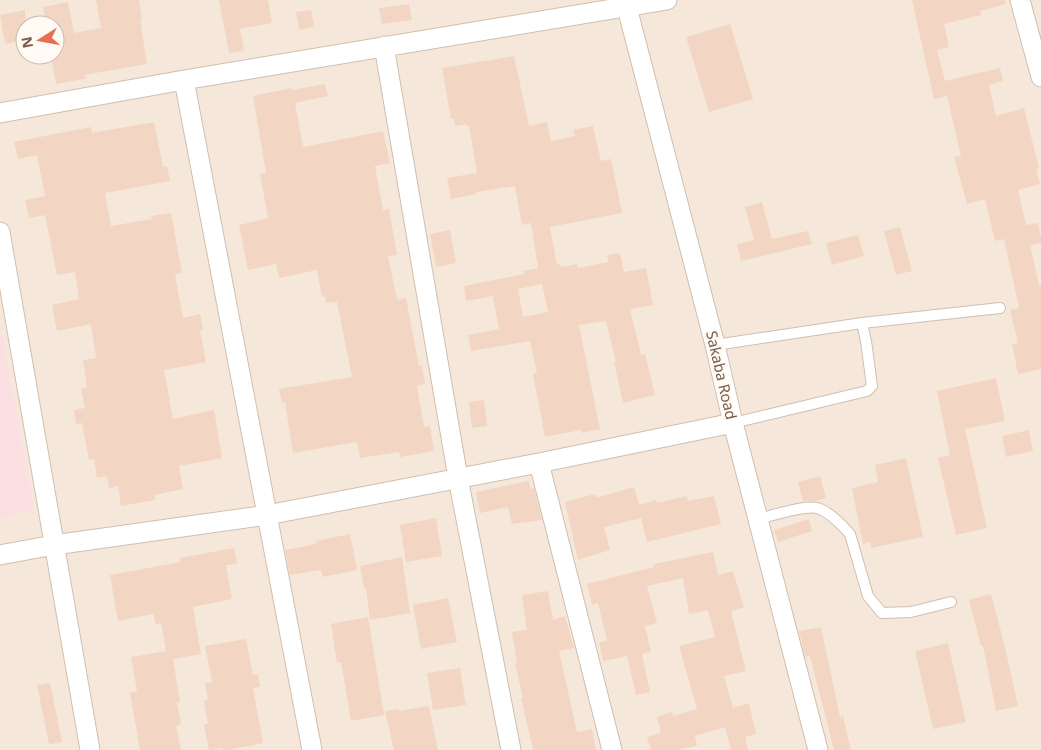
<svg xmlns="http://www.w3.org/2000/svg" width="1041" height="750" viewBox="0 0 1041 750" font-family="'Noto Sans',sans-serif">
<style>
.residential{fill:#f5e8da;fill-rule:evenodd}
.medical{fill:#fbdfe3}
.building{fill:#f3d5c3;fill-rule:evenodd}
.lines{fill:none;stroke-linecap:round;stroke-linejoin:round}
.lane-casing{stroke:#d1beb0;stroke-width:12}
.street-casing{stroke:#d1beb0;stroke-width:21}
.lane{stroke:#fff;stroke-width:10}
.street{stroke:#fff;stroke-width:19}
.labels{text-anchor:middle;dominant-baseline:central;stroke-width:5;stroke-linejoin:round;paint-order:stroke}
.street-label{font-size:15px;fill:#7a5c4d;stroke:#fffaf3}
</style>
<rect width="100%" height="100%" fill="#fdf6ec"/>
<!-- residential -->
<path class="residential" d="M0,0H1041V750H0ZM25,25H55V55H25Z"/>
<!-- medical -->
<path class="medical" d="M0,322L34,511L0,518Z"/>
<!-- building -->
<path class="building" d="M96,0H139L142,19H140L147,64L84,75L85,79L56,84L51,55H55V25H46L43,7L68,2L74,33L101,28Z
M219,0H268L272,23L240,29L244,51L229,53Z
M912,0H1005L1006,4L980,11L981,15L944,24L949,47L937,50L945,81L1000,68L1003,81L989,85L996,116L1024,108L1039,168L1036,169L1040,184L1018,190L1026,225L1038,223L1041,238V243L1030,245L1039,285H1041V369L1018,374L1012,344L1018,343L1010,310L1019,308L1004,239L995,241L985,199L967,204L954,157L961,156L947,96L934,99Z
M409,4L412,20L382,24L379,8Z
M25,10V40L5,44L0,15Z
M311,10L314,27L299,30L296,12Z
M730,24L753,99L709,112L686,37Z
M514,56L529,126L547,122L551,141L575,136L573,130L593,126L601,161L611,159L622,213L550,227L557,265L560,264L561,267L577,264L578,268L608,262L607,255L620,253L624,272L646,268L653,305L630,309L641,355L645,354L655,395L623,403L614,362H616L606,321L579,325L600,429L582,433L581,430L545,437L533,374L537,373L530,341L471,351L468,335L499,329L493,296L466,301L464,286L524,274L523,271L538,268L531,223L522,225L515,186L476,192V194L451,199L447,178L477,173L469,126H467V124L455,126L454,119H451L442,68ZM542,284L548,312L523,317L518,289Z
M325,84L328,96L295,103L303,147L383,131L390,163L375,166L383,210L389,209L397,255L388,256L397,300L406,298L419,366L422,365L425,384L417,386L424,427L430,426L434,451L400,457L399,452L360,458L357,442L293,453L285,402L282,403L279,389L352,377L337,302L326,303L325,296L322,297L317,270L279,278L276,264L248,270L239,225L268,218L260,174L266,173L253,96L292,88V90Z
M154,122L163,167L167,166L170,181L105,193L111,226L152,219L151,216L171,213L182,273L175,275L183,318L200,314L203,330H200L206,362L164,370L173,419L214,410L222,458L179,466L183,489L154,495L155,500L121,506L118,486L109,488L107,476L97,478L94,459L89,460L82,423L76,424L74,410L85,408L81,389L87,387L83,360L96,358L91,324L57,331L52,305L79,299L75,272L57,275L45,215L29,218L25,200L45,196L37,155L18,159L14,142L91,127L92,133Z
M762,202L772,239L808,231L812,244L741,261L737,244L754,240L745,207Z
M900,227L912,271L896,275L884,231Z
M450,230L456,263L436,267L430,234Z
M858,235L864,256L832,265L826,243Z
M996,378L1005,421L965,429L987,528L956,535L938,458L950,455L937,391Z
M484,400L487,426L472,428L469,402Z
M1029,430L1033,451L1006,457L1002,436Z
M906,458L923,537L871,548L870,542L863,544L852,488L878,482L875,465Z
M820,476L826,498L815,501H803L798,482Z
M529,481L530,489L534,488L542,520L512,524L508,507L480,513L476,492Z
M634,487L639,505L656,500L657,503L687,496L688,501L714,496L721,524L647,542L641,518L604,527L610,550L578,560L565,502L595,494L596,498Z
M436,518L442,556L406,562L400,525Z
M809,519L812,531L778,542L774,530Z
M350,534L357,570L323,577L321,570L290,575L285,550L316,544V541Z
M234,548L237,564L226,565L232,599L193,607L201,654L173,659L180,702L177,703L181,724L176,726L181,750H140L130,693L137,691L131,657L166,651L161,623L156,625L153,614L118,621L110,575L181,562L180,558Z
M713,552L718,575L733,571L744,607L731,611L746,671L724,676L733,708L749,703L756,734L745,737L748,750H731L725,727L695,736L697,746L677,750H651L647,737L661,733L657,717L672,712L673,716L697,709L679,646L715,637L708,610L689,614L683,578L647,586L657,623L645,626L651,652L642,654L650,692L636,695L627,656L603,661L599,642L607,641L598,603L592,605L587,584L654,567V564Z
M402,557L410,613L370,620L366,589H364L360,566Z
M548,591L553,620L565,616L574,648L559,651L577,732L592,729L596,750H533L521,698H523L515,664L517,663L512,632L527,630L522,595Z
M991,594L1006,651L1018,706L996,711L983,646H981L969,600Z
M448,598L457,642L421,649L413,605Z
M368,617L384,715L351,721L341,662L337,663L331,624Z
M821,627L840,717L843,716L851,750H834L810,656L805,657L799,631Z
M246,639L253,675L258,674L260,687L253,688L263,743L228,750H223V748L209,750L204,725L208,724L204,701L208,700L205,683L212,682L205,646Z
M948,643L966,722L933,729L915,651Z
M460,668L466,705L433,710L427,673Z
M50,683L62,742L49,744L37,685Z
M429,706L438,750H394L385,711L398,709L399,711Z"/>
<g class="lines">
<!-- lane casing -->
<g class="lane-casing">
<path id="lane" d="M715,345L862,323
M733,423L867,391L872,386L866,341L862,323L1000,308
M758,519C772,516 808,503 820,509C830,513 842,525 850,534L868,596L882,613L911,612L951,602"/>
</g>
<!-- street casing -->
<g class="street-casing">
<path id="street" d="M625,0L715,345L733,423L818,750
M1020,0L1041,77
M384,46L458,478L511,750
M0,113L184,80
M0,232L90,750
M539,463L612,750
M0,555L54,545L267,515L539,463L733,423
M312,750L184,80L667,0"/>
</g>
<!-- lane -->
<use href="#lane" class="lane"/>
<!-- street -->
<use href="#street" class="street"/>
</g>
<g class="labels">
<!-- street labels -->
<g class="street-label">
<text transform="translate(722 375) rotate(77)">Sakaba Road</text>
</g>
</g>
<!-- north arrow -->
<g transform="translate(40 40) rotate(259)"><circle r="24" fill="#fffaf3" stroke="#cabbb1"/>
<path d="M0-4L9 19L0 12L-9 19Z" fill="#e76f51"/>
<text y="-8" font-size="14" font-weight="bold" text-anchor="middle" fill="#7a5c4d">N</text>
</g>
</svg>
